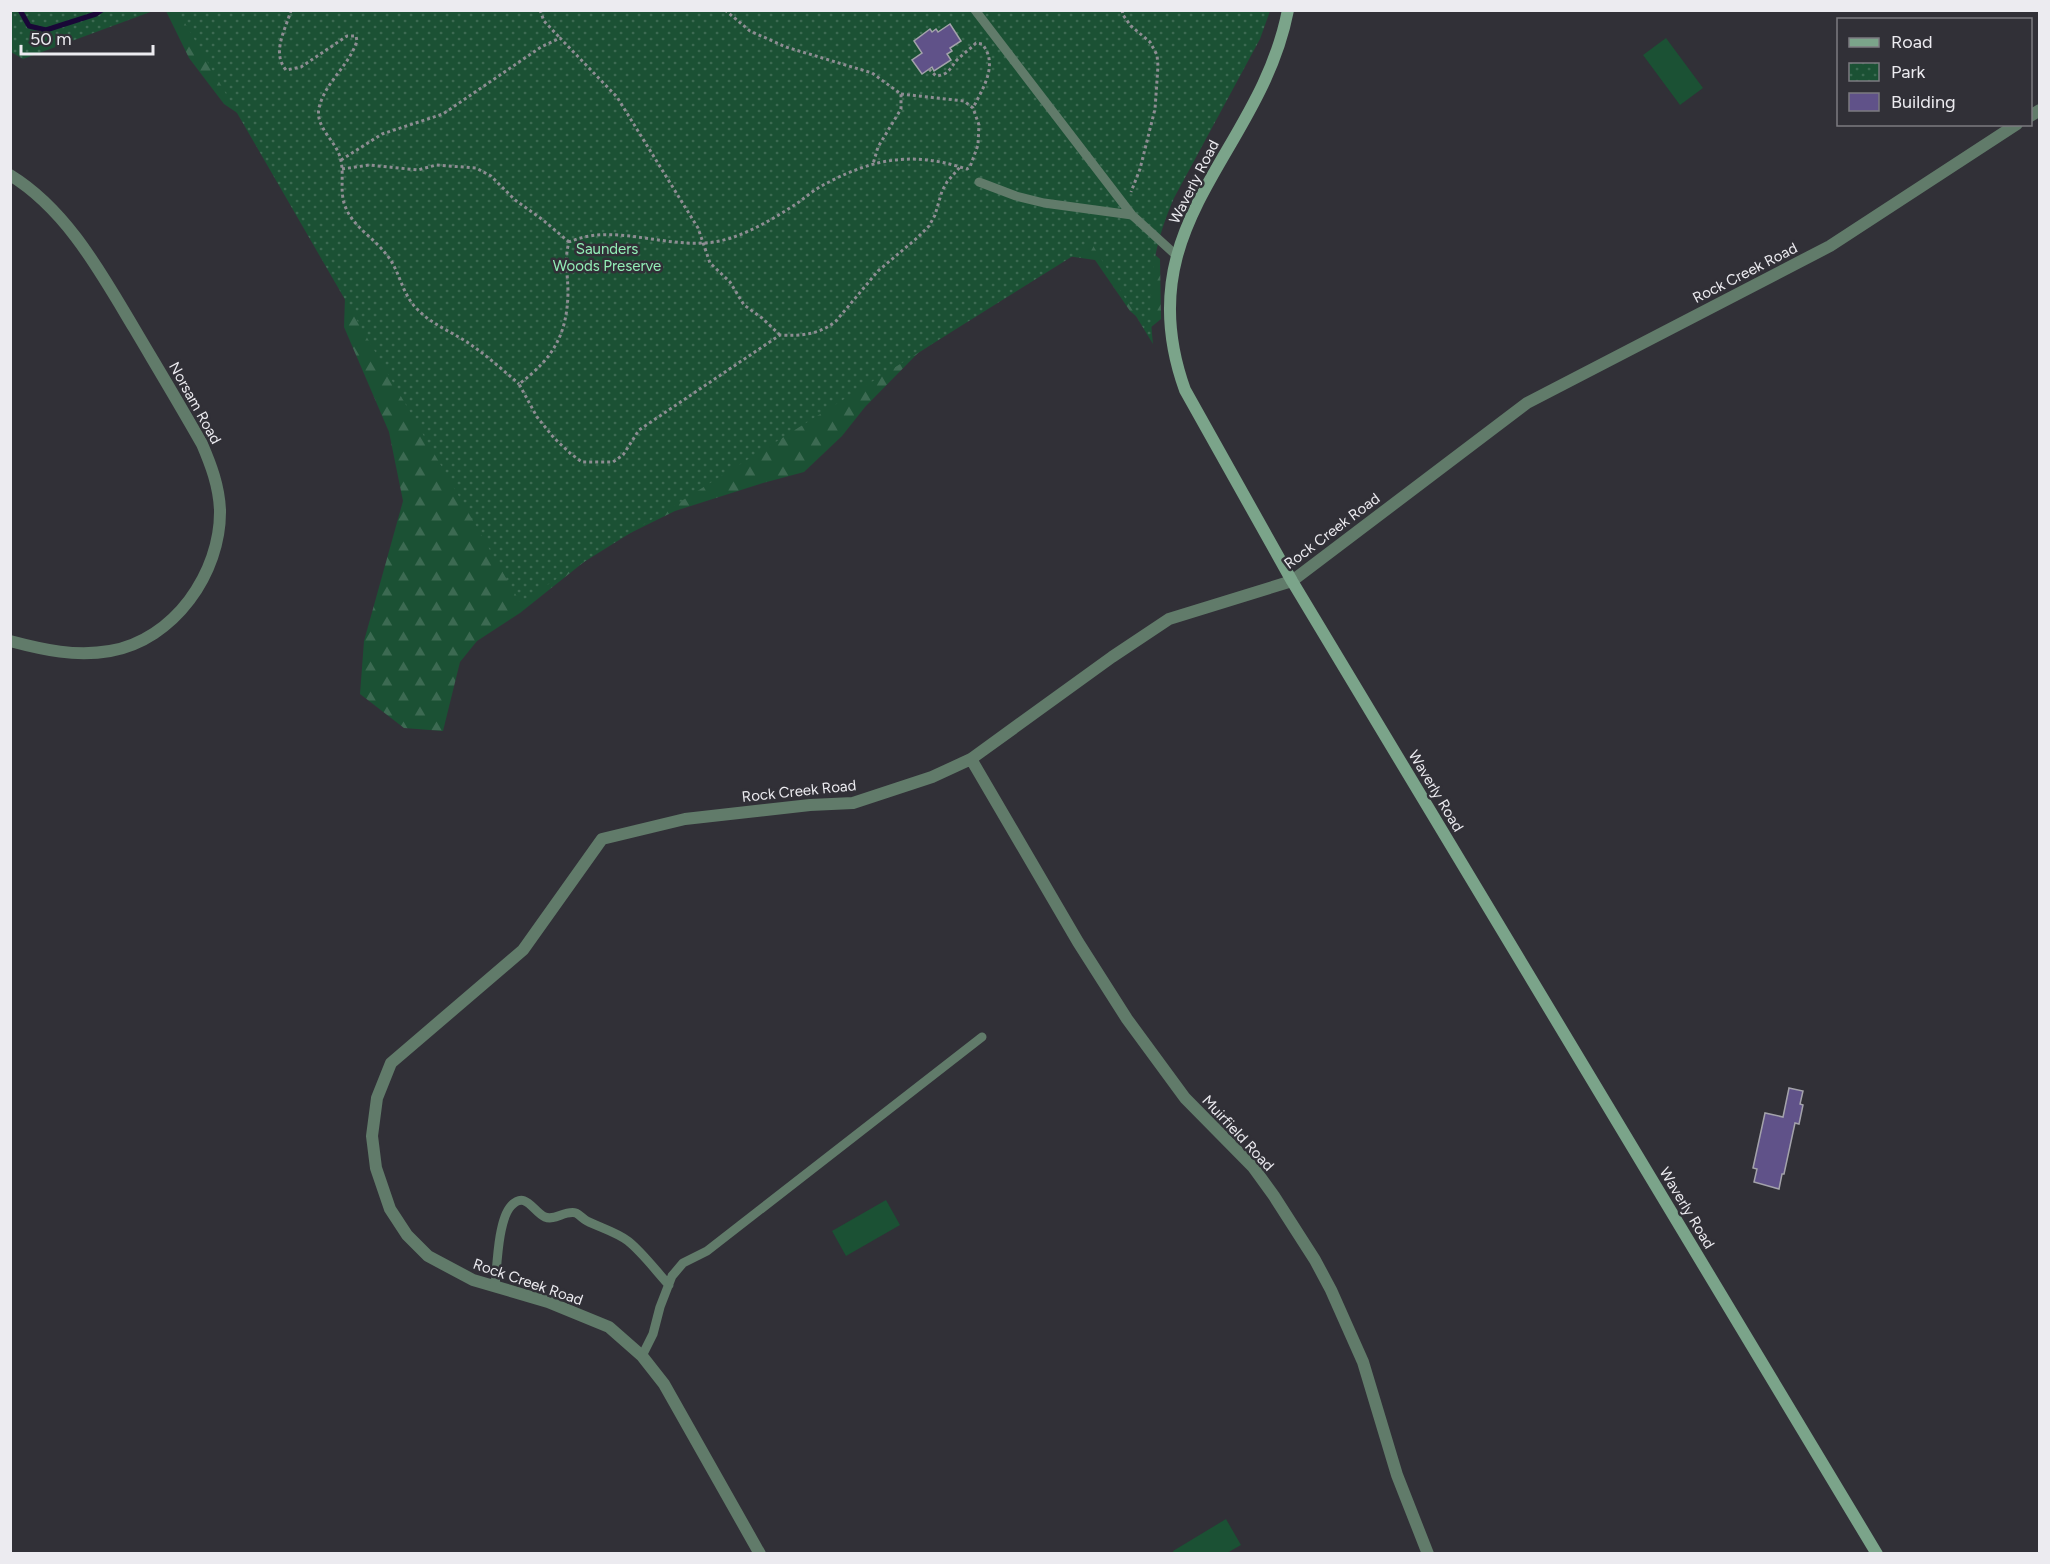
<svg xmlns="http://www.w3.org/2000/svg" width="2050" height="1564" viewBox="0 0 2050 1564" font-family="Figtree,sans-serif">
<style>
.green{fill:#1b5134}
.forest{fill:url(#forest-firs)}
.park{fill:url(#park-dots)}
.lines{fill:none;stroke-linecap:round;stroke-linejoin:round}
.stream{stroke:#190737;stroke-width:5}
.building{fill:#605289;stroke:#a3a2ab;stroke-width:1.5}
.path{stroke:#8e8d93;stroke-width:3;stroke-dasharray:3 3;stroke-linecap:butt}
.lane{stroke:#617b6a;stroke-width:9}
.street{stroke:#617b6a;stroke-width:12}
.secondary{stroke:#7ba48a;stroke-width:12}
.labels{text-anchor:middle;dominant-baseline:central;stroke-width:5;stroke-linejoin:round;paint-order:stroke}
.street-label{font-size:15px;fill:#ecebf0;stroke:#313037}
.park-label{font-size:15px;fill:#93eeb7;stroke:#313037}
</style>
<defs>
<pattern id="forest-firs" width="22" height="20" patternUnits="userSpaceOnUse" patternTransform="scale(1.5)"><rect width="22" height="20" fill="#1b5134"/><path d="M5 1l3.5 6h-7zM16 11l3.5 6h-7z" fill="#3c6a52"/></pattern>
<pattern id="park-dots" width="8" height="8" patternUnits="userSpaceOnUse" patternTransform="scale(1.5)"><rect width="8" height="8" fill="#1b5134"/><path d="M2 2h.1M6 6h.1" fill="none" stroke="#3c6a52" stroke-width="1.8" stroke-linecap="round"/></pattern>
</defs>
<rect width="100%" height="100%" fill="#313037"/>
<!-- green -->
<path class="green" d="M1666,38L1703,88L1680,105L1643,55Z
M886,1200L900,1225L846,1256L832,1231Z
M1226,1519L1241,1545L1227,1553H1174L1173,1551Z"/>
<!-- forest -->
<path class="forest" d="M166,11H913L906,256L1136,239L1160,259L1161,319L1150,328L1130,311L1095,260L1067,256L918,353L865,407L842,436L804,472L763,483L675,511L604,546L520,613L477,641L460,662L443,731L404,728L360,694L364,641L403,501L389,432L344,327L346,266L264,131L224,104L189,58Z"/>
<!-- park -->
<path class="park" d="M10,11L11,10L153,11L23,59L11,52Z
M178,11H1270L1260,39L1174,198C1152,248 1147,291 1153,344L1092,244L520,602Z"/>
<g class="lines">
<!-- stream -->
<path class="stream" d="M20,10L29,26L46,30L96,14L102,10"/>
</g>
<!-- building -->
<path class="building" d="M950,24L961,41L950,48L952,51L947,54L951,60L934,71L932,67L922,74L912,60L922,53L914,41L930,29L932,32L936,29L938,32Z
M1789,1088L1803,1091L1800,1104L1803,1105L1799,1124L1795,1123L1784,1174H1782L1779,1189L1754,1182L1757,1169L1753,1168L1765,1113L1783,1117Z"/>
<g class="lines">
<!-- path -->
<path class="path" d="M291,10C286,29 271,52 286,70L301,67L347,36H356L357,41C349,66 325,82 319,108C315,127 335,140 340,157C345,173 339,190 345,206C353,227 373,237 386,254C400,270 401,293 417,309C431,324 452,332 470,344C487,356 503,370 519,384
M540,10L544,21L560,38
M725,10L750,31L786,47L872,73L901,94V109L878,147L873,164
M1122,10L1123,15L1131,26L1150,42L1157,55L1158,66L1155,109L1140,169L1131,192
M929,69L936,76C949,75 950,68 957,60C963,54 970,49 976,43L982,44C999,64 983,88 973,108
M901,94L964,101L973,108L979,125L978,145L970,167L967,169L960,167C912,152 873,159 829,182C818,187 808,195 799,202C778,216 755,230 731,238C676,256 619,220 569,242C564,259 568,275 568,293C567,336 552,359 519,384L537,417L554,438L571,454L582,462H613L623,455L639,430L780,335C801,336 819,335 836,321L878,271L917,238L929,226L935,215L942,191L947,182L960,167
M341,160L382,134L443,114L541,47L560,38L617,97L698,228L710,263L730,282L744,305L762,318L780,335
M342,169L369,165L418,170L436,165L476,168L491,176L515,200L543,220L569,242"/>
<!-- lane -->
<path class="lane" d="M975,10L1132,215L1177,256
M979,182L1016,196L1044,203L1132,215
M495,1286C497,1267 498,1220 511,1206C526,1190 533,1212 545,1217C555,1221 565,1210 576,1213C580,1215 583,1219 587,1221C601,1228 616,1232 628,1241C643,1253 656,1271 669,1285
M642,1356L653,1334L660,1307L672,1276L683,1263L707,1251L982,1037"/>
<!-- street -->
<path class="street" d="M2030,116L2040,110
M10,175C67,210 101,273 134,328C157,367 180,405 202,444C211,465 219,486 220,510C221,573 174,640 110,651C76,657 44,650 10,641
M971,759L1078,942L1127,1019L1185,1098L1253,1167L1274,1196L1315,1260L1331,1290L1363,1362L1397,1475L1428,1554
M760,1554L664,1384L642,1356L609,1327L548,1302L473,1280L428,1256L407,1235L390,1209L376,1168L372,1136L377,1098L391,1063L523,950L602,839L685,819L810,805L853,803L932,777L971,759L1112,657L1169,619L1292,581L1527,403L1830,246L2017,124"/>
<!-- secondary -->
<path class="secondary" d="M1288,10C1260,154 1125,224 1185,390L1292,581L1877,1554"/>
</g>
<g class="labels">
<!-- street labels -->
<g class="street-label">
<text transform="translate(1194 182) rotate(-63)">Waverly Road</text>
<text transform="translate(1745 273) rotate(-27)">Rock Creek Road</text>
<text transform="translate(195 403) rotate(61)">Norsam Road</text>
<text transform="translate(1332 531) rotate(-37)">Rock Creek Road</text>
<text transform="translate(799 791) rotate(-6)">Rock Creek Road</text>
<text transform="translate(1436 791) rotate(59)">Waverly Road</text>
<text transform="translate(1238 1133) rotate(47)">Muirfield Road</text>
<text transform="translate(1687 1208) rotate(59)">Waverly Road</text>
<text transform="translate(528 1282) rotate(19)">Rock Creek Road</text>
</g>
<!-- park labels -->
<g class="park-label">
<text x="607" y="249">Saunders<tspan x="607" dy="17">Woods Preserve</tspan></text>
</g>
</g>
<!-- border -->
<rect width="2050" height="1564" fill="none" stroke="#ecebf0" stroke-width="24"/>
<!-- legend -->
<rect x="1837" y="18" width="195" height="108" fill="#313037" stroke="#7c7b81" stroke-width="1.5"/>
<rect x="1849" y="38" width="30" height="9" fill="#7ba48a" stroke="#7c7b81" stroke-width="1.5"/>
<text x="1891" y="48" font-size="18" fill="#ecebf0">Road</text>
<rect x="1849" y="63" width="30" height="18" fill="url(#park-dots)" stroke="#7c7b81" stroke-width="1.5"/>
<text x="1891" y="78" font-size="18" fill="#ecebf0">Park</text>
<rect x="1849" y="93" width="30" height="18" fill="#605289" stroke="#7c7b81" stroke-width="1.5"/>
<text x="1891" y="108" font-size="18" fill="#ecebf0">Building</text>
<!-- scale -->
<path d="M21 45v9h132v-9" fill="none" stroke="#ecebf0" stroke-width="3"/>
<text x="30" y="45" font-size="18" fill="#ecebf0" stroke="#313037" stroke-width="4.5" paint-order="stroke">50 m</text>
</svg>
